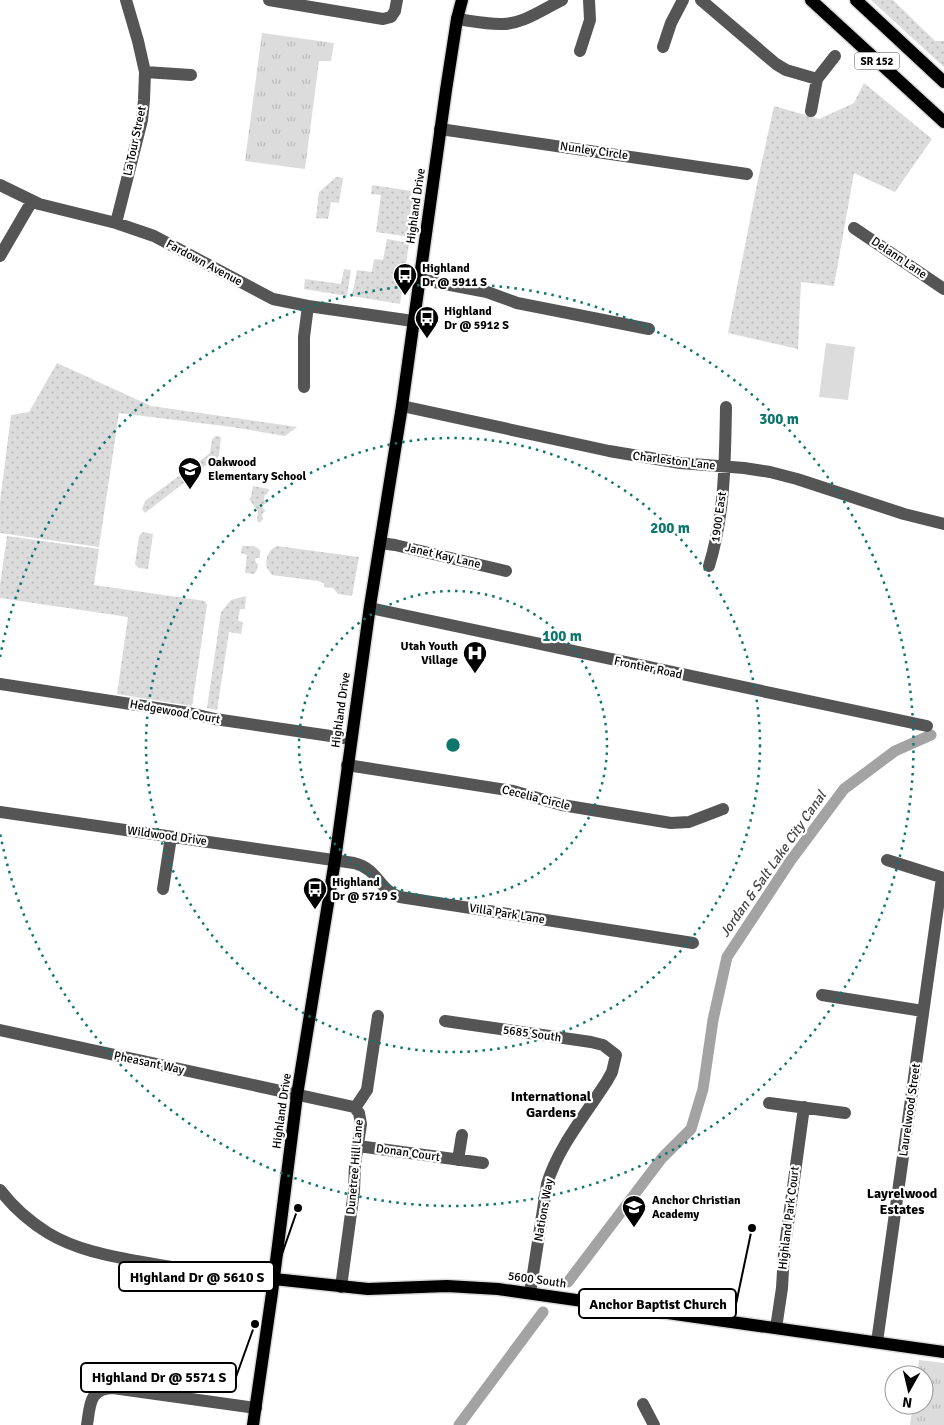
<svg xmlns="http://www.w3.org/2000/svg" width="944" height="1425" viewBox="0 0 944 1425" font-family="Signika,sans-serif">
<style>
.grass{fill:url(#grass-dots)}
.park{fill:url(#park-tufts)}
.pitch{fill:#dcdcdc}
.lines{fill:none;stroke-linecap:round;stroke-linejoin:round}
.canal{stroke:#a3a3a3;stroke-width:11}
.major-casing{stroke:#dbdbdb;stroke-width:15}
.minor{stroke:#555;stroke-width:12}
.major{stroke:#000;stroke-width:12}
.ring{fill:none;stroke:#0f766e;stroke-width:2.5;stroke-dasharray:2.5 5}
.labels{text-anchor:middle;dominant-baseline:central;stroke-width:4.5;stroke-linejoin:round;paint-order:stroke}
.shield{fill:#fff;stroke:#4c4c4c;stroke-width:1}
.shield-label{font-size:11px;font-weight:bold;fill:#000}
.street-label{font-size:12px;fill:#000;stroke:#fff}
.poi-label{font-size:12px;font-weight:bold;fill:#000;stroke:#fff;text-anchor:start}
.water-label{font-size:14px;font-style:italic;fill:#444;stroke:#fff}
.neighbourhood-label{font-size:14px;font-weight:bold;fill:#000;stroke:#fff}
.centre{fill:#0f766e;stroke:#fff;stroke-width:2.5}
.ring-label{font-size:15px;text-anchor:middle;font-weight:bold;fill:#0f766e;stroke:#fff;stroke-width:4.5;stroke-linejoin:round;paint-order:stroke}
.leader{fill:none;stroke:#000;stroke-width:2}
.callout-dot{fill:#000;stroke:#fff;stroke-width:2}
.callout{fill:#fff;stroke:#000;stroke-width:2}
.callout-label{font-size:14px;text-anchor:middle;font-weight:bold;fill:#000}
</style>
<defs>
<pattern id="grass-dots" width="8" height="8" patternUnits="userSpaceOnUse" patternTransform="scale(1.25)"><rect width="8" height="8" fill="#dcdcdc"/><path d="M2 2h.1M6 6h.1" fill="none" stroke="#bbb" stroke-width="1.8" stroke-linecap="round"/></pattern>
<pattern id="park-tufts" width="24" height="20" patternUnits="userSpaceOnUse" patternTransform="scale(1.25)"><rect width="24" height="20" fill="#dcdcdc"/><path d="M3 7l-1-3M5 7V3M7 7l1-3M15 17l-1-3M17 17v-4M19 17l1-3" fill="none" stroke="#bbb"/></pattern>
</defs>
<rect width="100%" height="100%" fill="#fff"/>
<!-- grass -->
<path class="grass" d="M871,0H893L935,41H944V67Z
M864,83L932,139L895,192L854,173L834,286L801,282L798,349L728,333L757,184L774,106L819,119L854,103Z
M336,177L343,178L339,203L331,202L328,219L316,218L319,192Z
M372,185L418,192L411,237L376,232L381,195L371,194Z
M387,239L409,243L400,304L352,296L357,270L372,272L374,259L383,260Z
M344,269L351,270L347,296L304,289L305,279L341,284Z
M57,363L151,406L297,427L285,436L232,427L119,413L99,547L0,533V502L11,415L29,412Z
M215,436L221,437L219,456L198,471L196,464L210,453L212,440Z
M187,470L192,471L194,475L145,513L142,509L145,501Z
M253,486L269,489L268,493L264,496V500L267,501V503L263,505V509L266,510L262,514L263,519L260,523L257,521L258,511L249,499L251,497Z
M143,532L153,534L148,569L139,568L135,564L139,536Z
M7,536L99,549L94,585L205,601L207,605L192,706L117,694L128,617L0,598V585Z
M242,546H254L260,550V557L255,559L256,563L258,564L257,570L254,574L245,573L247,555L241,553Z
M277,546L359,557L352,596L338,594L333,588L324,587V583L318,581L272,575L267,568C265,559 268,550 277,546Z
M246,596L245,609H240L238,620L243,623L241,634L229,632L217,710L207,708L221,612L231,600Z"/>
<!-- park -->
<path class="park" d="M262,33L334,43L331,61H319L305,169L245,161Z
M919,1360L944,1363V1425H910L913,1405H924V1375H917Z"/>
<!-- pitch -->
<path class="pitch" d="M826,343L855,347L848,400L819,397Z"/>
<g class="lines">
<!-- canal -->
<path class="canal" d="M568,1282L662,1158L691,1129L703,1089L713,1020L727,957L791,860L844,789L895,751L931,735
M459,1425L543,1312"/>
<!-- major casing -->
<g class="major-casing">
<path id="major" d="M811,0L944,122
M856,0L944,82
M274,1279L368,1289L447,1286L498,1289L944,1352
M253,1425L272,1293L297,1095L335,860L370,606L402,406L446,90L457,19L462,0"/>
</g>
<!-- minor -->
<path class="minor" d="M269,0L383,19L391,17L395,11L397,0
M701,0L776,64L786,70L817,79
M457,19C471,21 486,24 500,24C522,25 543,9 562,0
M663,47L671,23L683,0
M580,51L590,20L589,0
M145,72L191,75
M811,111L817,79L835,56
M440,129L747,174
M0,185L39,204L116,223L154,236L273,299L308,306L413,321
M116,223L142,120L144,100L145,72L138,41L126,0
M854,228L944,289
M0,256L32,201
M419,279L487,292L517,303L649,329
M304,387V337L308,306
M402,406L609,451L680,463L744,468L770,472L797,479L904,514L944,524
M380,543L395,545L506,571
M709,566C725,514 725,461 726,407
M370,608L927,726
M0,684L189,713L215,719L351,739
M347,765L513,791L562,805L671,823L689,822L723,809
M0,812L354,863C379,869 378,890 400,897L693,943
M887,860L944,878
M163,889L171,837
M822,995L923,1011
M445,1021L591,1042L603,1045L616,1055L612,1072L607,1081C586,1114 558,1147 547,1184L530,1293
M0,1030L354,1107L359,1113L361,1124L355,1164L354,1191L341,1287
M769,1103L845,1113
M355,1108L367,1090L378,1016
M358,1146L483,1163
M458,1160L462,1135
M0,1190C13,1207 30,1222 48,1233C76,1250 110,1256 142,1262C186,1270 230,1277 274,1279
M776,1328L782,1288L784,1253L804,1107
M877,1342L942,878
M643,1404L654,1425
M87,1425C90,1406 89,1388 113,1388L256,1408"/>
<!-- major -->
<use href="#major" class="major"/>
</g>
<!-- distance rings -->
<g class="ring">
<circle cx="453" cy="745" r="154"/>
<circle cx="453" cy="745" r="307"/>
<path d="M0 657A461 461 0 1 1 0 833"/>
</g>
<!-- icons -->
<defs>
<g id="bus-pin" transform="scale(1.25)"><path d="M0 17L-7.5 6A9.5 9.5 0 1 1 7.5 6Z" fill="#000" stroke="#fff"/><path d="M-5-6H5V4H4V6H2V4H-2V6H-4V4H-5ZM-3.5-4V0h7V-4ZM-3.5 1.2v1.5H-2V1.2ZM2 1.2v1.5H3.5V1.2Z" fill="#fff"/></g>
<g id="school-pin" transform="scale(1.25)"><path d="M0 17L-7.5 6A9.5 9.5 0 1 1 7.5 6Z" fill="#000" stroke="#fff"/><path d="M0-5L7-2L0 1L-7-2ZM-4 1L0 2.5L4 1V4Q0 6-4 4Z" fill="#fff"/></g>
<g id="hospital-pin" transform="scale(1.25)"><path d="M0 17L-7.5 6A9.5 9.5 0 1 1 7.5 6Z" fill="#000" stroke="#fff"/><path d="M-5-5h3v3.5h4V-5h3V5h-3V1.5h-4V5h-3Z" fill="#fff"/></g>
</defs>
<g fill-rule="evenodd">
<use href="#bus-pin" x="405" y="275"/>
<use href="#bus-pin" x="427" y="318"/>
<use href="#school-pin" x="190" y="469"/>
<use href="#hospital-pin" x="475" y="653"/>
<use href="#bus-pin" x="315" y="889"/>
<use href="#school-pin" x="634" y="1207"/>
</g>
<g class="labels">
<!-- shield labels -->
<rect class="shield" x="854.5" y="52.5" width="45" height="17" rx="4"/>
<g class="shield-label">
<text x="877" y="61">SR 152</text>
</g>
<!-- street labels -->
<g class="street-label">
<text transform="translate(135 141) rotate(-78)">La Tour Street</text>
<text transform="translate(594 151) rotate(8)">Nunley Circle</text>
<text transform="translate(416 206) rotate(-82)">Highland Drive</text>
<text transform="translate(899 258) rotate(34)">Delann Lane</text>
<text transform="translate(204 263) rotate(28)">Fardown Avenue</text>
<text transform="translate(674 461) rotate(7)">Charleston Lane</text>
<text transform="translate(719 517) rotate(-82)">1900 East</text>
<text transform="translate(443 556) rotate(13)">Janet Kay Lane</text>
<text transform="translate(648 668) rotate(12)">Frontier Road</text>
<text transform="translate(341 710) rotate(-82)">Highland Drive</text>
<text transform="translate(175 712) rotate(10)">Hedgewood Court</text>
<text transform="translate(536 798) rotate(14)">Cecelia Circle</text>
<text transform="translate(167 836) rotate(8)">Wildwood Drive</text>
<text transform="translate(507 914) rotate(9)">Villa Park Lane</text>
<text transform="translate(532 1034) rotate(8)">5685 South</text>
<text transform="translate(149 1063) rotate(12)">Pheasant Way</text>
<text transform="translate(910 1110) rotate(-82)">Laurelwood Street</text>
<text transform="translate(282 1111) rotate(-82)">Highland Drive</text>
<text transform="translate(408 1153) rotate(8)">Donan Court</text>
<text transform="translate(355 1167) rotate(-85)">Dunetree Hill Lane</text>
<text transform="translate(544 1210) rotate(-80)">Nations Way</text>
<text transform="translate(789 1218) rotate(-83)">Highland Park Court</text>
<text transform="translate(537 1280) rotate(8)">5600 South</text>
</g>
<!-- poi labels -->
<g class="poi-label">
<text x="422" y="268">Highland<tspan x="422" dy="14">Dr @ 5911 S</tspan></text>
<text x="444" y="311">Highland<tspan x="444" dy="14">Dr @ 5912 S</tspan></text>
<text x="208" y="462">Oakwood<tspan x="208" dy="14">Elementary School</tspan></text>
<text x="458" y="646" text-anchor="end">Utah Youth<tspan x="458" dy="14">Village</tspan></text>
<text x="332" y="882">Highland<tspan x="332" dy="14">Dr @ 5719 S</tspan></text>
<text x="652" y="1200">Anchor Christian<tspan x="652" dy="14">Academy</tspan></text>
</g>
<!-- water labels -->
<g class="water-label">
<text transform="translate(773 864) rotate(-55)">Jordan &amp; Salt Lake City Canal</text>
</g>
<!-- neighbourhood labels -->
<g class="neighbourhood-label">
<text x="551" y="1096">International<tspan x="551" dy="16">Gardens</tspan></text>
<text x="902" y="1193">Layrelwood<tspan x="902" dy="16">Estates</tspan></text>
</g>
</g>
<circle cx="453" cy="745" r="8" class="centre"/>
<g class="ring-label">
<text x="779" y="424">300 m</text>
<text x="670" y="533">200 m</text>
<text x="562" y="641">100 m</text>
</g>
<!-- callouts -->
<path class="leader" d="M298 1208L274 1277M752 1228L736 1304M255 1324L236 1377"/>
<g class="callout-dot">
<circle cx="298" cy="1208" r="5"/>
<circle cx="752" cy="1228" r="5"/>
<circle cx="255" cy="1324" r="5"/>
</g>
<g class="callout">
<rect x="119" y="1262" width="155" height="29" rx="5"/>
<rect x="579" y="1289" width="157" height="29" rx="5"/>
<rect x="81" y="1363" width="155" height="29" rx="5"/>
</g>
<g class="callout-label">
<text x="197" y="1282">Highland Dr @ 5610 S</text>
<text x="658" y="1309">Anchor Baptist Church</text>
<text x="159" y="1382">Highland Dr @ 5571 S</text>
</g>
<!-- north arrow -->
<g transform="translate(909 1390) rotate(188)"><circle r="24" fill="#ffffff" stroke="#999999"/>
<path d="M0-4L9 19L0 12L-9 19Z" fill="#000000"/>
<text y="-8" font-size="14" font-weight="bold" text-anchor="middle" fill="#000000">N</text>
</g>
</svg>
